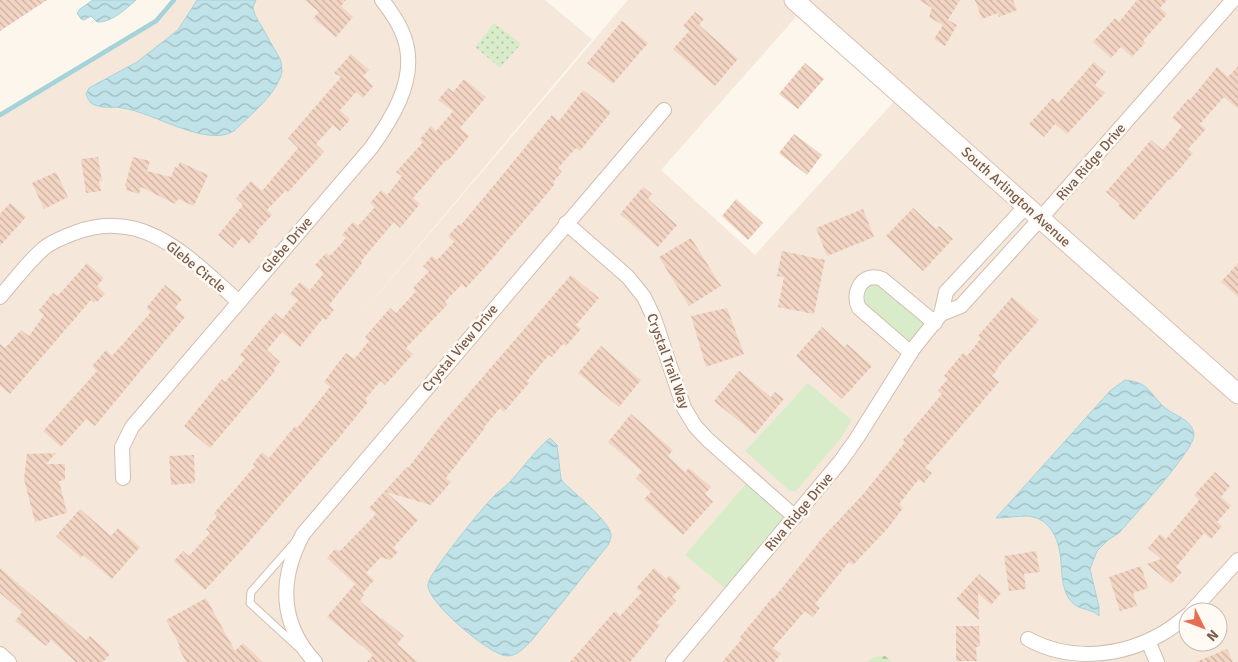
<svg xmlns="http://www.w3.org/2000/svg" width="1238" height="662" viewBox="0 0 1238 662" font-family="Signika,sans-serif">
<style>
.residential{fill:#f5e8da;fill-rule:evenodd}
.forest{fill:url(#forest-firs)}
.park{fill:url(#park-dots)}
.garden{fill:#d8ecc9}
.water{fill:url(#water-waves);stroke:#a5d3da}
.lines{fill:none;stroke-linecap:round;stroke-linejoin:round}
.stream{stroke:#a5d3da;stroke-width:4.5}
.building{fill:url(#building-back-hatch)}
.service-casing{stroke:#d1beb0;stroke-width:9}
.minor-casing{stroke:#d1beb0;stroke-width:16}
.secondary-casing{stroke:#d6c0b0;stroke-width:21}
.service{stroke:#fff;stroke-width:7}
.minor{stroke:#fff;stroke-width:14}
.secondary{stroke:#fff;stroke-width:19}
.labels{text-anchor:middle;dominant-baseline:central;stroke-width:5;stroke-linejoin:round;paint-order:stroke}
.street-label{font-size:14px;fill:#7a5c4d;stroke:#fffaf3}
</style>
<defs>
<pattern id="forest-firs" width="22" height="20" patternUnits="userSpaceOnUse" patternTransform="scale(1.25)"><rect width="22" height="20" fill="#d8ecc9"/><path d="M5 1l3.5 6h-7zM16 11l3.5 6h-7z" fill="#b4c2a5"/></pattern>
<pattern id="park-dots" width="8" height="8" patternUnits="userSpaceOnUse" patternTransform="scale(1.25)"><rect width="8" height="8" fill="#d8ecc9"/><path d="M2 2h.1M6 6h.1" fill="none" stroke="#b4c2a5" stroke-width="1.8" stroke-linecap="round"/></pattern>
<pattern id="water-waves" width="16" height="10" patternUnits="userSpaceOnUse" patternTransform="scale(1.25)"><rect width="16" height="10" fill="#bfe3e8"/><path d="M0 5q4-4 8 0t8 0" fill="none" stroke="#a0bbbe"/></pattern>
<pattern id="building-back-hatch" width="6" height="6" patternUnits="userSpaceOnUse" patternTransform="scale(1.25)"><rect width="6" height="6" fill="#f3d5c3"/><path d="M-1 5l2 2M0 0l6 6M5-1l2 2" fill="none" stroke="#cab0a1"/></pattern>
</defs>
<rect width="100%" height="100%" fill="#fdf6ec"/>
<!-- residential -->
<path class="residential" d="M174,0H545L592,39L357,319L628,0H1238V662H0V115L156,21ZM803,9L900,95L755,255L661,170ZM1188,612H1218V642H1188Z"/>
<!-- forest -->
<path class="forest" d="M885,656L892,662H866L875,657Z"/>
<!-- park -->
<path class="park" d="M494,23L521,44L500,68L475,47Z"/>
<!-- garden -->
<path class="garden" d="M871,278L935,323L913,349L864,313L857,289Z
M808,383L852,420L840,439L796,491H790L745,451Z
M751,478L795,517L731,593L685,555Z"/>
<!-- water -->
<path class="water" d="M93,0H136C126,9 111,23 97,22L91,16L84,20L81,19L77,13L80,9Z
M197,0H256L253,7L255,15L280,59C282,65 283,72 280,78C273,97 248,117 234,131C206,148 153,112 122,108C113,106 104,109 95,105C89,103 88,99 86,94L89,88L137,62L178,30Z
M1125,380C1149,382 1149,393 1164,407C1174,416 1193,419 1194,435C1195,449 1132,518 1119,533L1108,540L1097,551L1090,569L1099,607V616C1091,607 1076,612 1068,597C1062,586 1062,575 1061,563C1060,542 1052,518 1027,516C1017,516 1006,518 996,518L1110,391Z
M550,438L557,445L561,479L563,482C574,493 608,520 611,534C611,539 610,541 608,545L532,640C525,647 518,656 507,656C491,656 425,601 428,584C429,573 483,507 494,496C498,492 502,489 506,486C521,471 533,452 550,438Z"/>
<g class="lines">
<!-- stream -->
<path class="stream" d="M0,115L156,21L174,0"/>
</g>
<!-- building -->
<path class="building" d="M0,0H47L0,31Z
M305,0H346L341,6L353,17L336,37L313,18L319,12Z
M919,0H960L948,20L957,25L945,46L934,39L943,25L929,17L932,8Z
M975,0H1013L1017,10L999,17L998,13L982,19Z
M1137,0H1167L1160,8L1167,14L1143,41L1145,43L1132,57L1121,47L1111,58L1093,42L1115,18L1119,22Z
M695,12L704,19L699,25L738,59L715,86L673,49L689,31L683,26Z
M622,21L648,43L613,84L587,63Z
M351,54L369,70L363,76L373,86L363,98L356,92L340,110L350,120L340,131L333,125L316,144L324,152L288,192L286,190L267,210L272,215L256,232L258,234L249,244L242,237L233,248L218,235L243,205L236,198L251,181L262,191L298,148L288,138L341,77L334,73Z
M1094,62L1106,72L1095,85L1105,93L1067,134L1055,124L1044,137L1029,124L1053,98L1058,103Z
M805,63L824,79L798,109L779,94Z
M1238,66V109L1224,97L1200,124L1206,129L1188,149L1193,153L1170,180L1169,179L1134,220L1118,206L1120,204L1106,192L1151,140L1163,150L1182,126L1172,118L1188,99L1190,100L1217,67L1228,77Z
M464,79L486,97L460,128L469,136L448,161L446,160L413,198L420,204L400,228L394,222L361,261L362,263L329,305L334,310L326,320L323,318L300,347L282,332L267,350L280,362L274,369L275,371L210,448L184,426L222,379L225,382L245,359L240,355L275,313L282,319L298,300L290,294L300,282L310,290L324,273L315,265L326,253L330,256L346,238L342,235L353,222L358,226L375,207L370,203L381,190L387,195L402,176L396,172L423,142L420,139L431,126L436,131L453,111L438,100L448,88L453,92Z
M583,90L611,112L580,151L576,148L558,168L562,172L553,182L555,184L494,257L466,288L462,284L445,302L447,305L406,348L413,354L385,385L381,381L365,399L368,402L338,439L243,549L205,590L174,561L183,551L189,556L210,533L206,529L217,516L214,513L255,466L253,464L262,452L269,458L295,426L297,428L330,387L324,382L338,363L346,353L354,359L369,341L365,337L390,308L396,313L416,291L413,288L429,271L423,266L432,256L437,260L454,242L448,236L459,224L460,226L552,115L559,121Z
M794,134L822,155L807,175L779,153Z
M98,157L102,181H99L101,191L86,193L81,159Z
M133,157L150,161L147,171L171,177L175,167L177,168L180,162L208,175L194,206L178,199L175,204L141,187L139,194L126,190L127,186H125Z
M56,172L68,197L44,209L32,183Z
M643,187L652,194L648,199L677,225L658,247L620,214Z
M736,199L763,223L748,240L722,216Z
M10,203L26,217L0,246V214Z
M913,208L936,229L939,226L953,239L923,271L886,236Z
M863,209L874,237L827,256L816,228Z
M691,238L721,286L689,306L659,257Z
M782,251L825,260L814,314L778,307L784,277L777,276Z
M87,263L104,278L97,286L105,294L97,302L95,301L94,303L91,300L10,394L0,386V344L5,348L21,330L29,336L44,315L39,310L53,293L57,296L63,290Z
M1238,263V297L1221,282Z
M571,275L599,298L576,325L581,329L566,346L563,344L552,357L549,355L527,381L529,383L504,412L500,408L484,427L485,428L446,478L451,482L431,505L386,492L418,520L393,548L398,552L390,560L381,557L366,573L374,580L362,594L364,595L360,601L381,619L382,618L404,636L397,644L418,662H367L373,655L327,617L355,584L327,558L335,549L340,551L376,514L369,508L407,467L408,468L442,424Z
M165,285L182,299L175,308L185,317L95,426L86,419L61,447L43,431L97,371L92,366L106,350L112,356L151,312L146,308Z
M1012,297L1039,320L997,368L998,369L992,376L999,382L925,468L932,473L924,483L919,479L899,504L903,508L888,528L853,565L849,562L815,604L820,608L813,617L805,611L773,648L781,654L774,662H722L742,639L740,637L773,597L774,598L823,537L865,492L905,442L903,440L942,394L938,390L948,379L944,376L963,353L967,356L981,338L978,336Z
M727,308L744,354L706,367L691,316Z
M822,327L844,347L847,344L872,366L842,399L796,356Z
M601,346L641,380L619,407L578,373Z
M739,371L771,397L775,392L784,399L755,434L714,401Z
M631,414L673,450L668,456L685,472L689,468L711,487L705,494L713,502L683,535L644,499L651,492L636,478L642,471L608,442Z
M56,453L46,464H65V480L59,481L67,513L35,522L24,479L27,454Z
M194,455L195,483L171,485L169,456Z
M1215,472L1230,486L1221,497L1231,506L1217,522L1222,526L1211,539L1204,533L1176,567L1182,572L1171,584L1147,564L1161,559L1148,548L1160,534L1166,539L1199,500L1194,495Z
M80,509L111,536L118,528L140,547L112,579L83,555L81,558L56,536Z
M1036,551L1040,572L1024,574L1026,589L1009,591L1004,556Z
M1141,566L1148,588L1133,593L1137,606L1120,611L1109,577Z
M0,568L54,614L55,613L86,640L90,636L110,654L103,662H76L51,640L46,646L15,621L22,612L0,593Z
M654,568L667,579L669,575L681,587L672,597L676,601L656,623L660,625L630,662H570L615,611L620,616L642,592L636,588Z
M979,574L1001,593L991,605L978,593L979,620L956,599Z
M206,598L235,651L243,643L263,662H186L178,647L180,646L166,620Z
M956,626H979L980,646L976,647L977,661H956Z
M1227,649L1233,662H1196Z"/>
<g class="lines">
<!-- service casing -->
<g class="service-casing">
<path id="service" d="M295,542L251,592L250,603L299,648"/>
</g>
<!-- minor casing -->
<g class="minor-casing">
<path id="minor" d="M566,223L628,277L644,297L654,318L684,408L695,426L707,439L795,517
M0,297C14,281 27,263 43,249C52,241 66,236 77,232C146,207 192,261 239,302
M941,314L961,306L1040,219L1233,0
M911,353L859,308C851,292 863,271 882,279L935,323
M123,478L122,447L132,427L371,148C391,120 414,84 407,48C404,30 393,14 382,0
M1191,612L1238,560
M1028,639C1070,662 1122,657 1163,633C1172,628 1180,621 1188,615
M1148,641L1157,662
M0,654L9,662
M315,662C279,623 279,579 303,534L664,110
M673,662L840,462L857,438L913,349L941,314L946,292L1026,206"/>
</g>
<!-- secondary casing -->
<g class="secondary-casing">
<path id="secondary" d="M794,0L1238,394"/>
</g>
<!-- service -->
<use href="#service" class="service"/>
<!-- minor -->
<use href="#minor" class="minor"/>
<!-- secondary -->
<use href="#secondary" class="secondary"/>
</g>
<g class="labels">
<!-- street labels -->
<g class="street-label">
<text transform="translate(1091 162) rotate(-49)">Riva Ridge Drive</text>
<text transform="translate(1016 197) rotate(42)">South Arlington Avenue</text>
<text transform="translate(287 245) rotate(-49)">Glebe Drive</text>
<text transform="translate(196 267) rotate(39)">Glebe Circle</text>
<text transform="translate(460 348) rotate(-50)">Crystal View Drive</text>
<text transform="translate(668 361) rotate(70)">Crystal Trail Way</text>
<text transform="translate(799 512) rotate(-50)">Riva Ridge Drive</text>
</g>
</g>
<!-- north arrow -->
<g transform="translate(1203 627) rotate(132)"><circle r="24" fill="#fffaf3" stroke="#cabbb1"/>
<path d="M0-4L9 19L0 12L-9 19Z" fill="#e76f51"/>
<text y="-8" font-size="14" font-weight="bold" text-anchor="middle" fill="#7a5c4d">N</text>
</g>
</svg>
